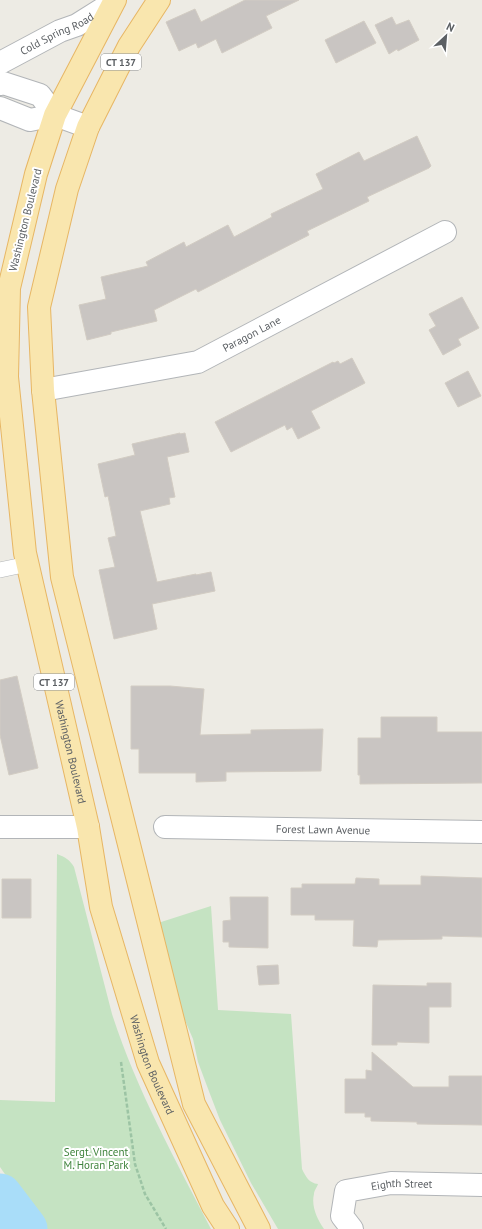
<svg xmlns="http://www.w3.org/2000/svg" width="482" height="1229" viewBox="0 0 482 1229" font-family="'PT Sans',sans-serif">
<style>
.green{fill:#c5e3c2}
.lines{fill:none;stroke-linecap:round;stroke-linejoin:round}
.river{stroke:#a9ddf9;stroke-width:45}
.building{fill:#c9c5c2;stroke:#d2ccc3}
.lane-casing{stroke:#b2b5b8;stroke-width:16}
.street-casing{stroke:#b2b5b8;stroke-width:24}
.primary-casing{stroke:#e7b664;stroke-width:24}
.path{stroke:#9cc4a4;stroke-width:2.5;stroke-dasharray:4 2;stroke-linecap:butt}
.lane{stroke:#fff;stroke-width:15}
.street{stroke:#fff;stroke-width:22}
.primary{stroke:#f9e6ae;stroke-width:22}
.labels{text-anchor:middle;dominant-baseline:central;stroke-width:4;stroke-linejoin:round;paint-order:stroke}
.shield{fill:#fff;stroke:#8d9092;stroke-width:1}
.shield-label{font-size:10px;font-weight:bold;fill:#5c6064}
.street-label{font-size:11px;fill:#5c6064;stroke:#fff}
.park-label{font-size:11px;fill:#3f833c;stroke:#fff}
</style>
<rect width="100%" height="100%" fill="#edebe4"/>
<!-- green -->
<path class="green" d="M57,854C65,857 70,860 74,867L112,1014C136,1089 175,1159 211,1229H43L0,1167V1100L55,1102Z
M211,906L218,1010L291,1014L302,1169C306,1177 309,1183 318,1184C317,1187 314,1191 314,1194C311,1206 317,1219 324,1229H278L251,1183L220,1120L210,1094L198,1062L193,1039L184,1018L163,948L158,923Z"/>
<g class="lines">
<!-- river -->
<path class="river" d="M0,1196L25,1229"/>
</g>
<!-- building -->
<path class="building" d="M245,0H299L266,16L272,28L222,53L216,39L198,48L196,43L179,51L166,22L195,9L201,22Z
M392,17L396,25L409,20L419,40L398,51L397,49L389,54L375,25Z
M364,21L376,43L336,63L325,40Z
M417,136L431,166L429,168L367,197L369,201L307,231L309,235L270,255L198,292L196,289L154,310L157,321L111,332V334L87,340L79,305L106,299L101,277L148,266L146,262L184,242L186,247L228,225L234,237L272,217L271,214L323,189L316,174L359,152L364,161Z
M462,297L479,328L458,339L461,345L443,355L429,330L436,326L429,314Z
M352,358L365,383L311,411L320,428L298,439L292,427L287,430L285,425L231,452L215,422L333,362L334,363L338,361L340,364Z
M468,371L481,396L458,407L445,383Z
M180,433V434L185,433L189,452L167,457L175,497L169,498L170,504L140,511L157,582L196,574V575L211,572L215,591L152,604L157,629L114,639L99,570L115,567L108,538L116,536L108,496L105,497L98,464L135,455L132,444Z
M17,676L38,768L9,775L0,735V680Z
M131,686H170L204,689L200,735L251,734V730L323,729L321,771L226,772V781L196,782V773H139V749H131Z
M381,717H437V732H482V783L360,784V775H358V738H381Z
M421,876L482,878V937L442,936V939L378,940L377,947L353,946L354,920H315V915H291V888H302V884H355L356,878L379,879V885H421Z
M2,879H31V918H2Z
M230,897H268V948L229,947V942H223V921L231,920Z
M278,965L279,984L259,985L257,966Z
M427,983H451V1007H429V1043L397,1042V1045H372L373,985L427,986Z
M372,1052L413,1087H449V1076H482V1125L417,1124V1122L371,1121V1117H365V1113H345V1079H366V1070L372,1071Z"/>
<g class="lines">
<!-- lane casing -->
<g class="lane-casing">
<path id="lane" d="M0,570L28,564"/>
</g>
<!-- street casing -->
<g class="street-casing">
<g id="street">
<path id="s1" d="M0,63L60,31L77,25L112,3"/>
<path d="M0,84L3,83L40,95L55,115L88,127"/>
<path d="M0,108L30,120L55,115"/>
<path id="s2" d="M43,390L198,362L445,232"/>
<path d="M0,827H88"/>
<path id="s3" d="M165,827L482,832"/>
<path id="s4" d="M352,1229L342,1216L346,1191L391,1183L482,1185"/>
</g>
</g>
<!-- primary casing -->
<g class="primary-casing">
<g id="primary">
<path id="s5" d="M115,0L55,115L36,174L9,288L7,377L25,553L88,827L101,907L148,1063L213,1206L228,1229"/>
<path d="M159,0L129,46L88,127L67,189L39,307L43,390L62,577L194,1104L259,1229"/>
</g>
</g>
<!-- path -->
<path class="path" d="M121,1062L135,1164L145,1194L166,1229"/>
<!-- lane -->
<use href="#lane" class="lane"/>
<!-- street -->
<use href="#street" class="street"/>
<!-- primary -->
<use href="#primary" class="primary"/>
</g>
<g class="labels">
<!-- shield labels -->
<g class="shield">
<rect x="101" y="54" width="40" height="16" rx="3"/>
<rect x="34" y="674" width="40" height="16" rx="3"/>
</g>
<g class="shield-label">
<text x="121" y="62">CT 137</text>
<text x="54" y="682">CT 137</text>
</g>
<!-- street labels -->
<g class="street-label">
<text stroke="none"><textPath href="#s1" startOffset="64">Cold Spring Road</textPath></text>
<text transform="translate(25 220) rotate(-76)">Washington Boulevard</text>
<text stroke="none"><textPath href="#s2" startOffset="218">Paragon Lane</textPath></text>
<text stroke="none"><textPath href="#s5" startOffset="779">Washington Boulevard</textPath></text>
<text stroke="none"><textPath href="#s3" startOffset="158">Forest Lawn Avenue</textPath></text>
<text stroke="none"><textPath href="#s5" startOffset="1103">Washington Boulevard</textPath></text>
<text stroke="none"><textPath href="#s4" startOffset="98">Eighth Street</textPath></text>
</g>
<!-- park labels -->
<g class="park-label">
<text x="96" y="1152">Sergt. Vincent<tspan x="96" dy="13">M. Horan Park</tspan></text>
</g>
</g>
<!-- north arrow -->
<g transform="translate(446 36) rotate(26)" stroke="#ffffff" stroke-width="3" paint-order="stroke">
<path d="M0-3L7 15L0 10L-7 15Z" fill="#5c6064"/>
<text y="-6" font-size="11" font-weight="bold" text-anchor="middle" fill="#5c6064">N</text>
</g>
</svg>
